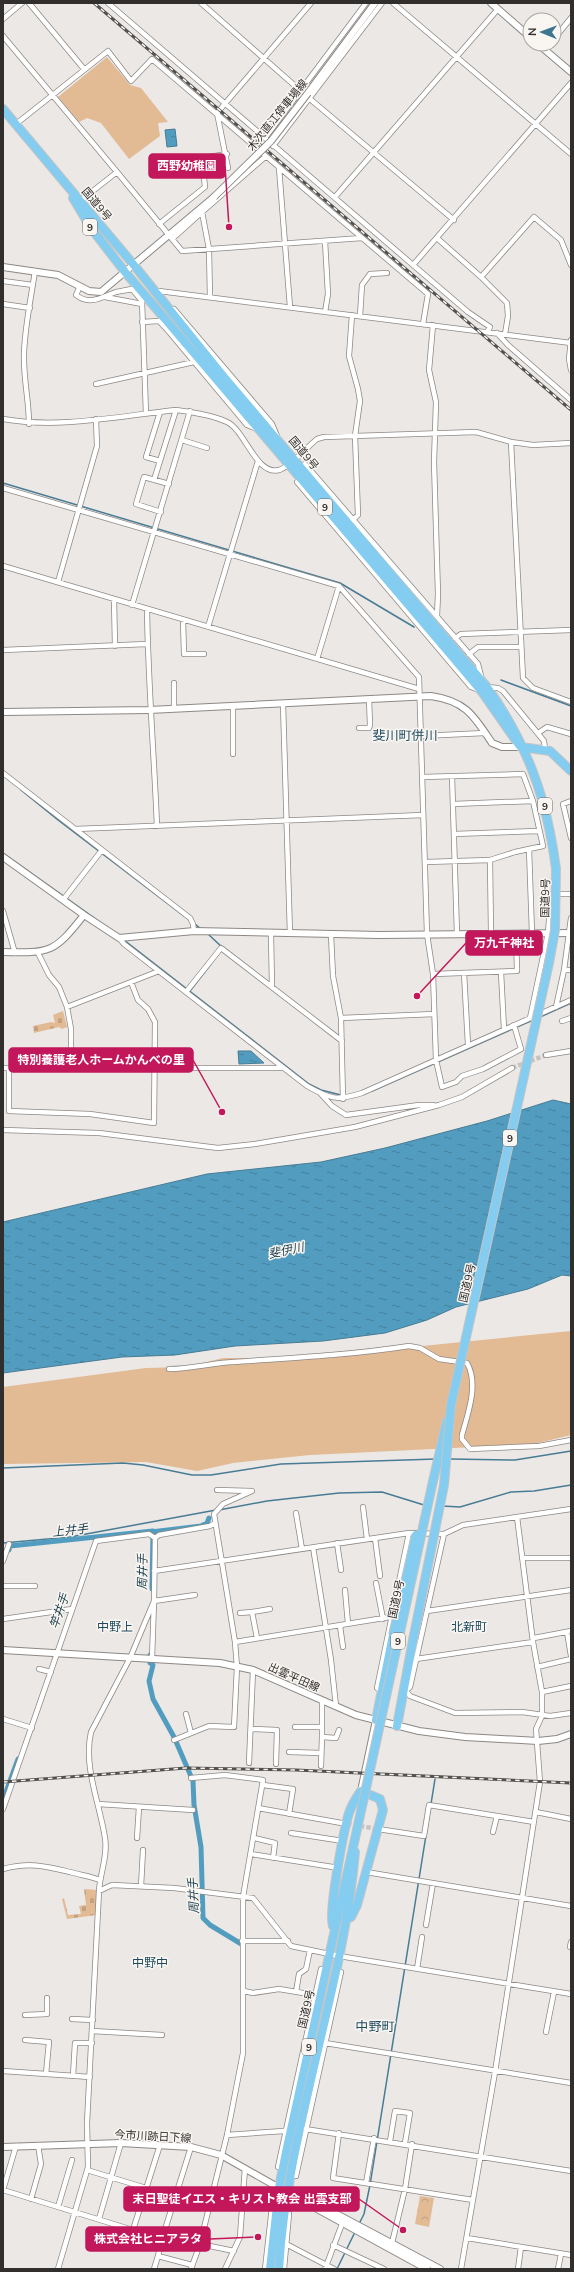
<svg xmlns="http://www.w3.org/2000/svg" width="574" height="2272" viewBox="0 0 574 2272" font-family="Mulish,'Noto Sans JP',sans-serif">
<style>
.grass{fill:#e2ba94}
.cemetery{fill:url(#cemetery-stones)}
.park{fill:url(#park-crowns)}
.water{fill:url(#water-ripples);stroke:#487c94}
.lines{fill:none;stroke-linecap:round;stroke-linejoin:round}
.stream{stroke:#487c94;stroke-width:1.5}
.canal{stroke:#529dbf;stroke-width:5}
.street-tunnel{stroke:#c7c3c0;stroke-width:4.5;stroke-dasharray:4.5 2;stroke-linecap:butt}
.street-casing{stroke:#8c8885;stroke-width:6}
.secondary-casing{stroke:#8c8885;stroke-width:8}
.highway-casing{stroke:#c5c5c4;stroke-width:10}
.street{stroke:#fff;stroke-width:4.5}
.secondary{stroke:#fff;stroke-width:6}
.highway{stroke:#84cdf0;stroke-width:8}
.rail-casing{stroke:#53514f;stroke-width:3}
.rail{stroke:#f9f6f2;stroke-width:1.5;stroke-dasharray:4.5;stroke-linecap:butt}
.secondary-bridge-casing{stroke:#8c8885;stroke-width:8;stroke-linecap:butt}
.highway-bridge-casing{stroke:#c5c5c4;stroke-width:10;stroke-linecap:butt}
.secondary-bridge{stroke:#fff;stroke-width:6}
.highway-bridge{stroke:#84cdf0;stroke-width:8}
.labels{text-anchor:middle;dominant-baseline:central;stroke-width:3;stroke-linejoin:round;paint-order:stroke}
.shield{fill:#f9f6f2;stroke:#6d6b69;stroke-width:1}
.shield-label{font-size:10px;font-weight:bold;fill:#312f2e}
.street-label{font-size:11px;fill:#312f2e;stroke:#f9f6f2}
.water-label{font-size:12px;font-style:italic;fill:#1b3e4d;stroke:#f9f6f2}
.neighbourhood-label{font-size:12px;fill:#1e4b5f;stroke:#f9f6f2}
.quarter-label{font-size:13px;fill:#1e4b5f;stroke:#f9f6f2}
.leader{fill:none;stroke:#c2185b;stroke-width:1.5}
.callout-dot{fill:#c2185b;stroke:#f9f6f2;stroke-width:1.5}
.callout{fill:#c2185b;stroke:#c2185b;stroke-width:1.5}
.callout-label{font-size:12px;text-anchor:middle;font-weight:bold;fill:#fff}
</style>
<defs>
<pattern id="cemetery-stones" width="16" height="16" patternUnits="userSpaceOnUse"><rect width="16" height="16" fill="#e2ba94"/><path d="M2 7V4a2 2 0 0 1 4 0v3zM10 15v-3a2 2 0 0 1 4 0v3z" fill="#c2a080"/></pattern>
<pattern id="park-crowns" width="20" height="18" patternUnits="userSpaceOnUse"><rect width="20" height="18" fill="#e2ba94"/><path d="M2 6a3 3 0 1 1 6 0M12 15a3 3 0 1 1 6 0" fill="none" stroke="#c2a080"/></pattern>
<pattern id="water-ripples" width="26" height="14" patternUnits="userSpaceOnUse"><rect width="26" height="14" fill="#529dbf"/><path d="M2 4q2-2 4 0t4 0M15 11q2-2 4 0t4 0" fill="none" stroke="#45809c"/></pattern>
</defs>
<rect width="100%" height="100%" fill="#ece8e5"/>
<!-- grass -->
<path class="grass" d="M107,57L130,85L141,88L168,122L158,123L160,136L129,159L101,123L87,118L79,122L58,97Z
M571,1331V1435L534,1444L310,1455L233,1463L197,1471L146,1462L3,1464V1387L146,1368L187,1367L223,1358H283L409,1344L422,1346Z"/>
<!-- cemetery -->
<path class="cemetery" d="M63,1011L67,1027L62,1029L59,1027L34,1033L33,1026L51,1022L55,1023L53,1015Z
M84,1889L97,1890L96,1915L67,1919L62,1899L64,1898L68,1915L81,1914L79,1906L86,1905Z"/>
<!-- park -->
<path class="park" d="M420,2196L434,2198L429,2227L415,2224Z"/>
<!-- water -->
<path class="water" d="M175,129L177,146L167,147L165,130Z
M238,1051H251L264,1063L239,1064Z
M553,1100L571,1104V1276L562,1275L528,1289L456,1307L427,1320L385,1333L323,1341L235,1346L175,1355L122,1357L3,1373V1222L207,1174L321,1162L385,1148L487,1121Z"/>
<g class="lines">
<!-- stream -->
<path class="stream" d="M3,483L340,583L414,627
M501,680L571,706
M21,790L58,820L184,916
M3,853L100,922
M195,924L201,929
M208,934L223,948
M124,940L309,1084L321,1090L341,1095
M190,991L211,964
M540,1017L571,1003
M372,1091L533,1020
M450,1459L515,1460L571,1451
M3,1468L123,1463L143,1465L192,1475H211L281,1464L436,1459
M442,1506L460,1507L511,1492L534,1491L571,1485
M219,1510L267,1501L339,1493L382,1492L424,1505
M3,1543L70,1537L216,1510
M359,2224L364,2214L370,2185L435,1779
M337,2269L355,2232"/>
<!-- canal -->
<path class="canal" d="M151,1532L201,1526L207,1523L209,1518
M9,1550L10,1546L153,1531L152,1589
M150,1655V1663L153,1665L149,1681L153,1699L174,1737L193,1781L194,1805L201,1847L203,1918L210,1925L243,1945V1948
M3,1800L18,1759"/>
<!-- street-tunnel -->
<path class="street-tunnel" d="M512,1068L546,1055
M347,1824L378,1829"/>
<!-- street casing -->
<g class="street-casing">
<path id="street" d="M29,3L84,69
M108,3L413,265L571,83
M201,3L310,99L454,220
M393,3L571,154
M3,19L22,3
M3,36L117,172
M554,39L571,18
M545,50L550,44
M217,113L311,3
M217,113L228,168
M16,124L108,51L131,81L152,59L428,294L423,324
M265,138L366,3
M273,146L382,3
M279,168L290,307
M335,197L498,9
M80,201L117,172L182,251L362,238
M159,224L205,187L202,158L227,154
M172,239L202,212
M438,239L481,277L507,303L508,316L505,334
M413,265L468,312L490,327L487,332
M481,277L534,217L561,240L571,265
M3,281L33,285
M80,286L76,295C90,306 102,297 116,292C121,291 127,290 132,289L142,301L146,414
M159,291L571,343
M105,297L142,304
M210,297L209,249L202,212L265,157
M3,304L30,308
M174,309L272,424L277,436
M325,312L328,294L325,241
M352,315L349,356L358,389L360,401L355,436L358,515L353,520
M360,316L362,285L370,274L387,273
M142,322L159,321L170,333
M170,325V333L247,425L257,429
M433,325L429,370L436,402L434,462L438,594L437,616
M497,333L508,345L571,400
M571,340L569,359L571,370
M96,384L194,362
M3,419C60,429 119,416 176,410C192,412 212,415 227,422C245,430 256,476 279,470C290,467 307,447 317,439L324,437L476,432L511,442L533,445L571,443
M29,424C29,400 23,377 24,353C25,326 31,298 35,271
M182,440L207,448
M511,442L523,678L533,688L571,702
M160,461L146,457L160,412
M305,464L478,664L482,680
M154,480L176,410
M297,482L471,687L479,690
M3,488L339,586L419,677L427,934L433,974L436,1060L442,1087L456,1082L462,1076L483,1069L521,1049L514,1025
M161,512L136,504L144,477L169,484
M3,566L419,689
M58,582L97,446L96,419
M114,599L115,646
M132,605L190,411
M147,609C148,682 154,753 157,826
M183,620L184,654H204
M208,627L258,461
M455,638L461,634L571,630
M3,650L147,644
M469,654L478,647H520
M317,659L339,586
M174,683V708
M487,687L498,688L503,691L544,741L545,749
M283,704L290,934
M233,705V754
M359,728H369L370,725L369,699
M538,733L547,727L571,734
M421,736L485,733
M3,773L190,918L193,924L194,931
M452,776L457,934
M422,777L523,774L533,801L543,846L515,852L490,860L426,862
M571,801L563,804L571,838
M453,804L533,801
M75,829L423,815
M454,834L539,831
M529,849L532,933
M490,860L491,933
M63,900L102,850
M3,911L15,953
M271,934L272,987
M331,935L333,976L341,1018L343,1099
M119,938L124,944L307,1086C330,1099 337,1101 362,1093L571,1000
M38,953L49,975L59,987L67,1007L71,1029V1068
M564,970H571
M501,972L504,1029
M464,973L468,1045
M433,974L517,971L516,934
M186,992L221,948L342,1041
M67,1007L159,971
M556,1007L564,970L571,918
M341,1018L434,1014
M530,1018L548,933L551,894H571
M562,1021L571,1018
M546,1055L571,1051
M3,1068H283
M9,1068V1111L90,1114L154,1123L155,1022L148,1009L138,1000L131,982
M321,1094L332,1106L346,1115L419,1105H433
M3,1130L99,1133L218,1148L255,1144L355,1127L439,1105L462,1097L512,1068
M169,1369C191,1369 212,1363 233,1362C292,1358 351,1355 409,1346L420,1348L439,1359L467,1363C479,1384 468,1413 462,1435V1439L470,1449L539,1446L571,1440
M363,1507L367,1539
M296,1513L302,1549
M375,1538L380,1576
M337,1543L341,1570
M313,1547L331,1660L336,1706
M522,1558H571
M3,1561L9,1544
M154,1571L409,1533L444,1534L463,1525L571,1509
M376,1583L383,1619
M3,1586H35
M345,1590L348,1624
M427,1611L571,1590
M240,1613L252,1612
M3,1619L72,1609
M340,1626L343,1647
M567,1632L571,1656
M257,1638L252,1612L270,1609
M534,1638L571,1631
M235,1642L390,1617
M152,1659L154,1601L195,1595
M416,1659L533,1642
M537,1667L571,1659
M39,1669L51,1672
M382,1691L377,1688L409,1533
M406,1691L410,1696L455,1713L522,1712L550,1716L571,1713
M405,1692L410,1687L444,1534
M542,1692L571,1686
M322,1701V1737L336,1738L339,1730
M186,1714L191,1733
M3,1719L32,1728
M295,1727H322
M251,1729L277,1730L276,1764
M174,1740L209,1726L234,1727L237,1667L235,1642L214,1514L223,1504L252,1491L217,1490
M289,1752L321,1753
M249,1763L253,1670
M321,1766L322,1737
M263,1785L293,1789L289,1814
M98,1804L193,1810
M258,1808L347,1824
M3,1809L96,1541L149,1534L155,1538
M536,1812L571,1819
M378,1829L424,1836L429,1805L534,1822
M493,1832L497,1816
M291,1833L343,1841
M137,1838L139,1807
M254,1838L275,1843L273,1858
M251,1854L339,1868
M3,1869C29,1862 44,1866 70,1872C80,1875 90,1876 100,1880
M366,1872L571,1906
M141,1886L143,1850
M99,1891L112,1885L174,1888L253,1898L291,1946L339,1956L571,1994
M426,1925L433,1883
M242,1941H288
M570,1947L571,1942
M417,1969L422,1937
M244,1991L253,1993L279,1989L309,1994L303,2018V2024L309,2027
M296,1992L299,1974L306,1969L310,1950
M25,2015L47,2014V1998
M72,2019L93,2020
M92,2031L162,2035
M546,2032L554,1992
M25,2040L49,2042L46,2074
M325,2043L571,2083
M3,2071L90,2077
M73,2076L75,2043H92
M305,2129L571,2171
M339,2133L333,2178L473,2200
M227,2135L284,2131
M390,2141L395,2111L410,2113L405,2143
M278,2167L321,1969
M87,2170L146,2188
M296,2176L341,1972
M366,2183L374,2138
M3,2190L162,2239L191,2147
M3,2190L16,2146
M31,2199L41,2164L38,2145
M58,2207L72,2160
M99,2219L121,2143
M133,2230L160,2145
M467,2238L571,2255
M392,2243L405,2189L412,2144
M200,2244L234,2251
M286,2244L334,2269
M333,2245L384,2269
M158,2256L162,2239
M58,2269L88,2167L87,2123L99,1891C100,1873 108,1856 105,1838C100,1804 83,1767 91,1732L130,1658L154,1601L155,1538L159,1535L210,1526L215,1523
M154,2269L158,2256L192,2265
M191,2269L200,2244L227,2135L243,2053V1897L263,1780L225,1775L191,1778
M225,2269L240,2237L245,2168
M265,2269L272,2207
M284,2269L289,2214
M325,2269L342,2224
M461,2269L495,2072L540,1782L536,1729L542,1716V1692L533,1642L517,1517
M518,2269L521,2247
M558,2269L561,2254"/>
</g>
<!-- secondary casing -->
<g class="secondary-casing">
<path id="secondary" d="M491,3L530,37
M538,44L571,72
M308,93L375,3
M3,267L58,275L89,291L101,292L214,197
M3,712L149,710L431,696C466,701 474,716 492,743L502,747H521
M3,857L84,915L119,938L194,931L379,935L571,933
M3,952C51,953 54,953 84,915
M3,1650L220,1663L253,1670L356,1715L419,1731L465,1737L538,1741L557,1739L571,1734
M361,1791L376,1720
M3,2147L121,2143L191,2147L221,2155L288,2193H297L440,2269
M288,2193L427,2269"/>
</g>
<!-- highway casing -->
<g class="highway-casing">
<path id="highway" d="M3,109L133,264L224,377L487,687C528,745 547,799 556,869
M73,198L91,228L125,272L444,647L482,692L519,745
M521,747L550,751L571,771
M433,1481L447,1421
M376,1720L393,1635
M397,1726L413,1640
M333,1926C328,1912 344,1829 349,1813C352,1804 356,1798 361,1791L380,1799L383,1810L357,1905L351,1917L347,1919
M270,2269L279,2188L286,2152L363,1802
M279,2269C287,2127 343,1993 355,1852"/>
</g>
<!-- street -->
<use href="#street" class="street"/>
<!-- secondary -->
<use href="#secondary" class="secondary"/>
<!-- highway -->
<use href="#highway" class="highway"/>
<!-- rail casing -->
<g class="rail-casing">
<path id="rail" d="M94,3L571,410
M3,1782L186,1768L296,1770L571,1783"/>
</g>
<!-- rail -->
<use href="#rail" class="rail"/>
<!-- secondary-bridge casing -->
<g class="secondary-bridge-casing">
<path id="secondary-bridge" d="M214,197L271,141L308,93"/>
</g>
<!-- highway-bridge casing -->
<g class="highway-bridge-casing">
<path id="highway-bridge" d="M393,1635L416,1535
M413,1640L444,1485L451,1405L549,963L555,930L556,869
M363,1802L433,1481"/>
</g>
<!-- secondary-bridge -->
<use href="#secondary-bridge" class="secondary-bridge"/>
<!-- highway-bridge -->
<use href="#highway-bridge" class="highway-bridge"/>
</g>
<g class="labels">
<!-- shield labels -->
<g class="shield">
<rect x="83" y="219" width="14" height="16" rx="3"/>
<rect x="318" y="499" width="14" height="16" rx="3"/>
<rect x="538" y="798" width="14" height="16" rx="3"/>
<rect x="503" y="1130" width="14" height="16" rx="3"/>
<rect x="391" y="1633" width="14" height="16" rx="3"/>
<rect x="302" y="2039" width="14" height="16" rx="3"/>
</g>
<g class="shield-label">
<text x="90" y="227">9</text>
<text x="325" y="507">9</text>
<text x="545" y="806">9</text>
<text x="510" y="1138">9</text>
<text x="398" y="1641">9</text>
<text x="309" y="2047">9</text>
</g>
<!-- street labels -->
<g class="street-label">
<text transform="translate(277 115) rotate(-51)">木次直江停車場線</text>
<text transform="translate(97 204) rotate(50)">国道9号</text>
<text transform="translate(304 453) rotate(50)">国道9号</text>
<text transform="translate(545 898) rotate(-89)">国道9号</text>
<text transform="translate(467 1283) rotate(-77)">国道9号</text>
<text transform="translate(396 1599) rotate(-78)">国道9号</text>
<text transform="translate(294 1677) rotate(24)">出雲平田線</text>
<text transform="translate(306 2009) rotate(-77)">国道9号</text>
<text transform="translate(153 2136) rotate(3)">今市川跡日下線</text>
</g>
<!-- water labels -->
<g class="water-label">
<text transform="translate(286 1250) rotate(-12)">斐伊川</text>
<text transform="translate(70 1530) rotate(-6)">上井手</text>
<text transform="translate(142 1572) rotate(-89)">周井手</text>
<text transform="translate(59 1611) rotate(-71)">竿井手</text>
<text transform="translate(193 1896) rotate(-93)">周井手</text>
</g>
<!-- neighbourhood labels -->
<g class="neighbourhood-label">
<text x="115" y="1626">中野上</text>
<text x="469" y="1626">北新町</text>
<text x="150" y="1962">中野中</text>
</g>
<!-- quarter labels -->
<g class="quarter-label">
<text x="405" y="735">斐川町併川</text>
<text x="375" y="2026">中野町</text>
</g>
</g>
<!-- callouts -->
<path class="leader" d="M229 227L225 166M417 996L466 943M222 1112L193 1060M403 2230L359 2199M258 2237L210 2239"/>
<g class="callout-dot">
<circle cx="229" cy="227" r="4"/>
<circle cx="417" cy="996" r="4"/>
<circle cx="222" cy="1112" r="4"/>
<circle cx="403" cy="2230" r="4"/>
<circle cx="258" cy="2237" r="4"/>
</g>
<g class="callout">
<rect x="149" y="154" width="76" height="24" rx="4"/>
<rect x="466" y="931" width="76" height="24" rx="4"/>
<rect x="9" y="1048" width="184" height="24" rx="4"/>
<rect x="124" y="2187" width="235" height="24" rx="4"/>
<rect x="86" y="2227" width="124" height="24" rx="4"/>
</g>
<g class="callout-label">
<text x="187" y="170">西野幼稚園</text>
<text x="504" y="947">万九千神社</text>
<text x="101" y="1064">特別養護老人ホームかんべの里</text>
<text x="242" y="2203">末日聖徒イエス・キリスト教会 出雲支部</text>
<text x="148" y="2243">株式会社ヒニアラタ</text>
</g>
<!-- border -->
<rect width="574" height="2272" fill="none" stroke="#312f2e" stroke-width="8"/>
<!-- north arrow -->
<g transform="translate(542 32) rotate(271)"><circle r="19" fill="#f9f6f2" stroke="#a9a6a4"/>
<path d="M0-3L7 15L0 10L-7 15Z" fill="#3d768f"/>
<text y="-6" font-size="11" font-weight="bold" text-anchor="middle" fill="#312f2e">N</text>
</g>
</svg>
